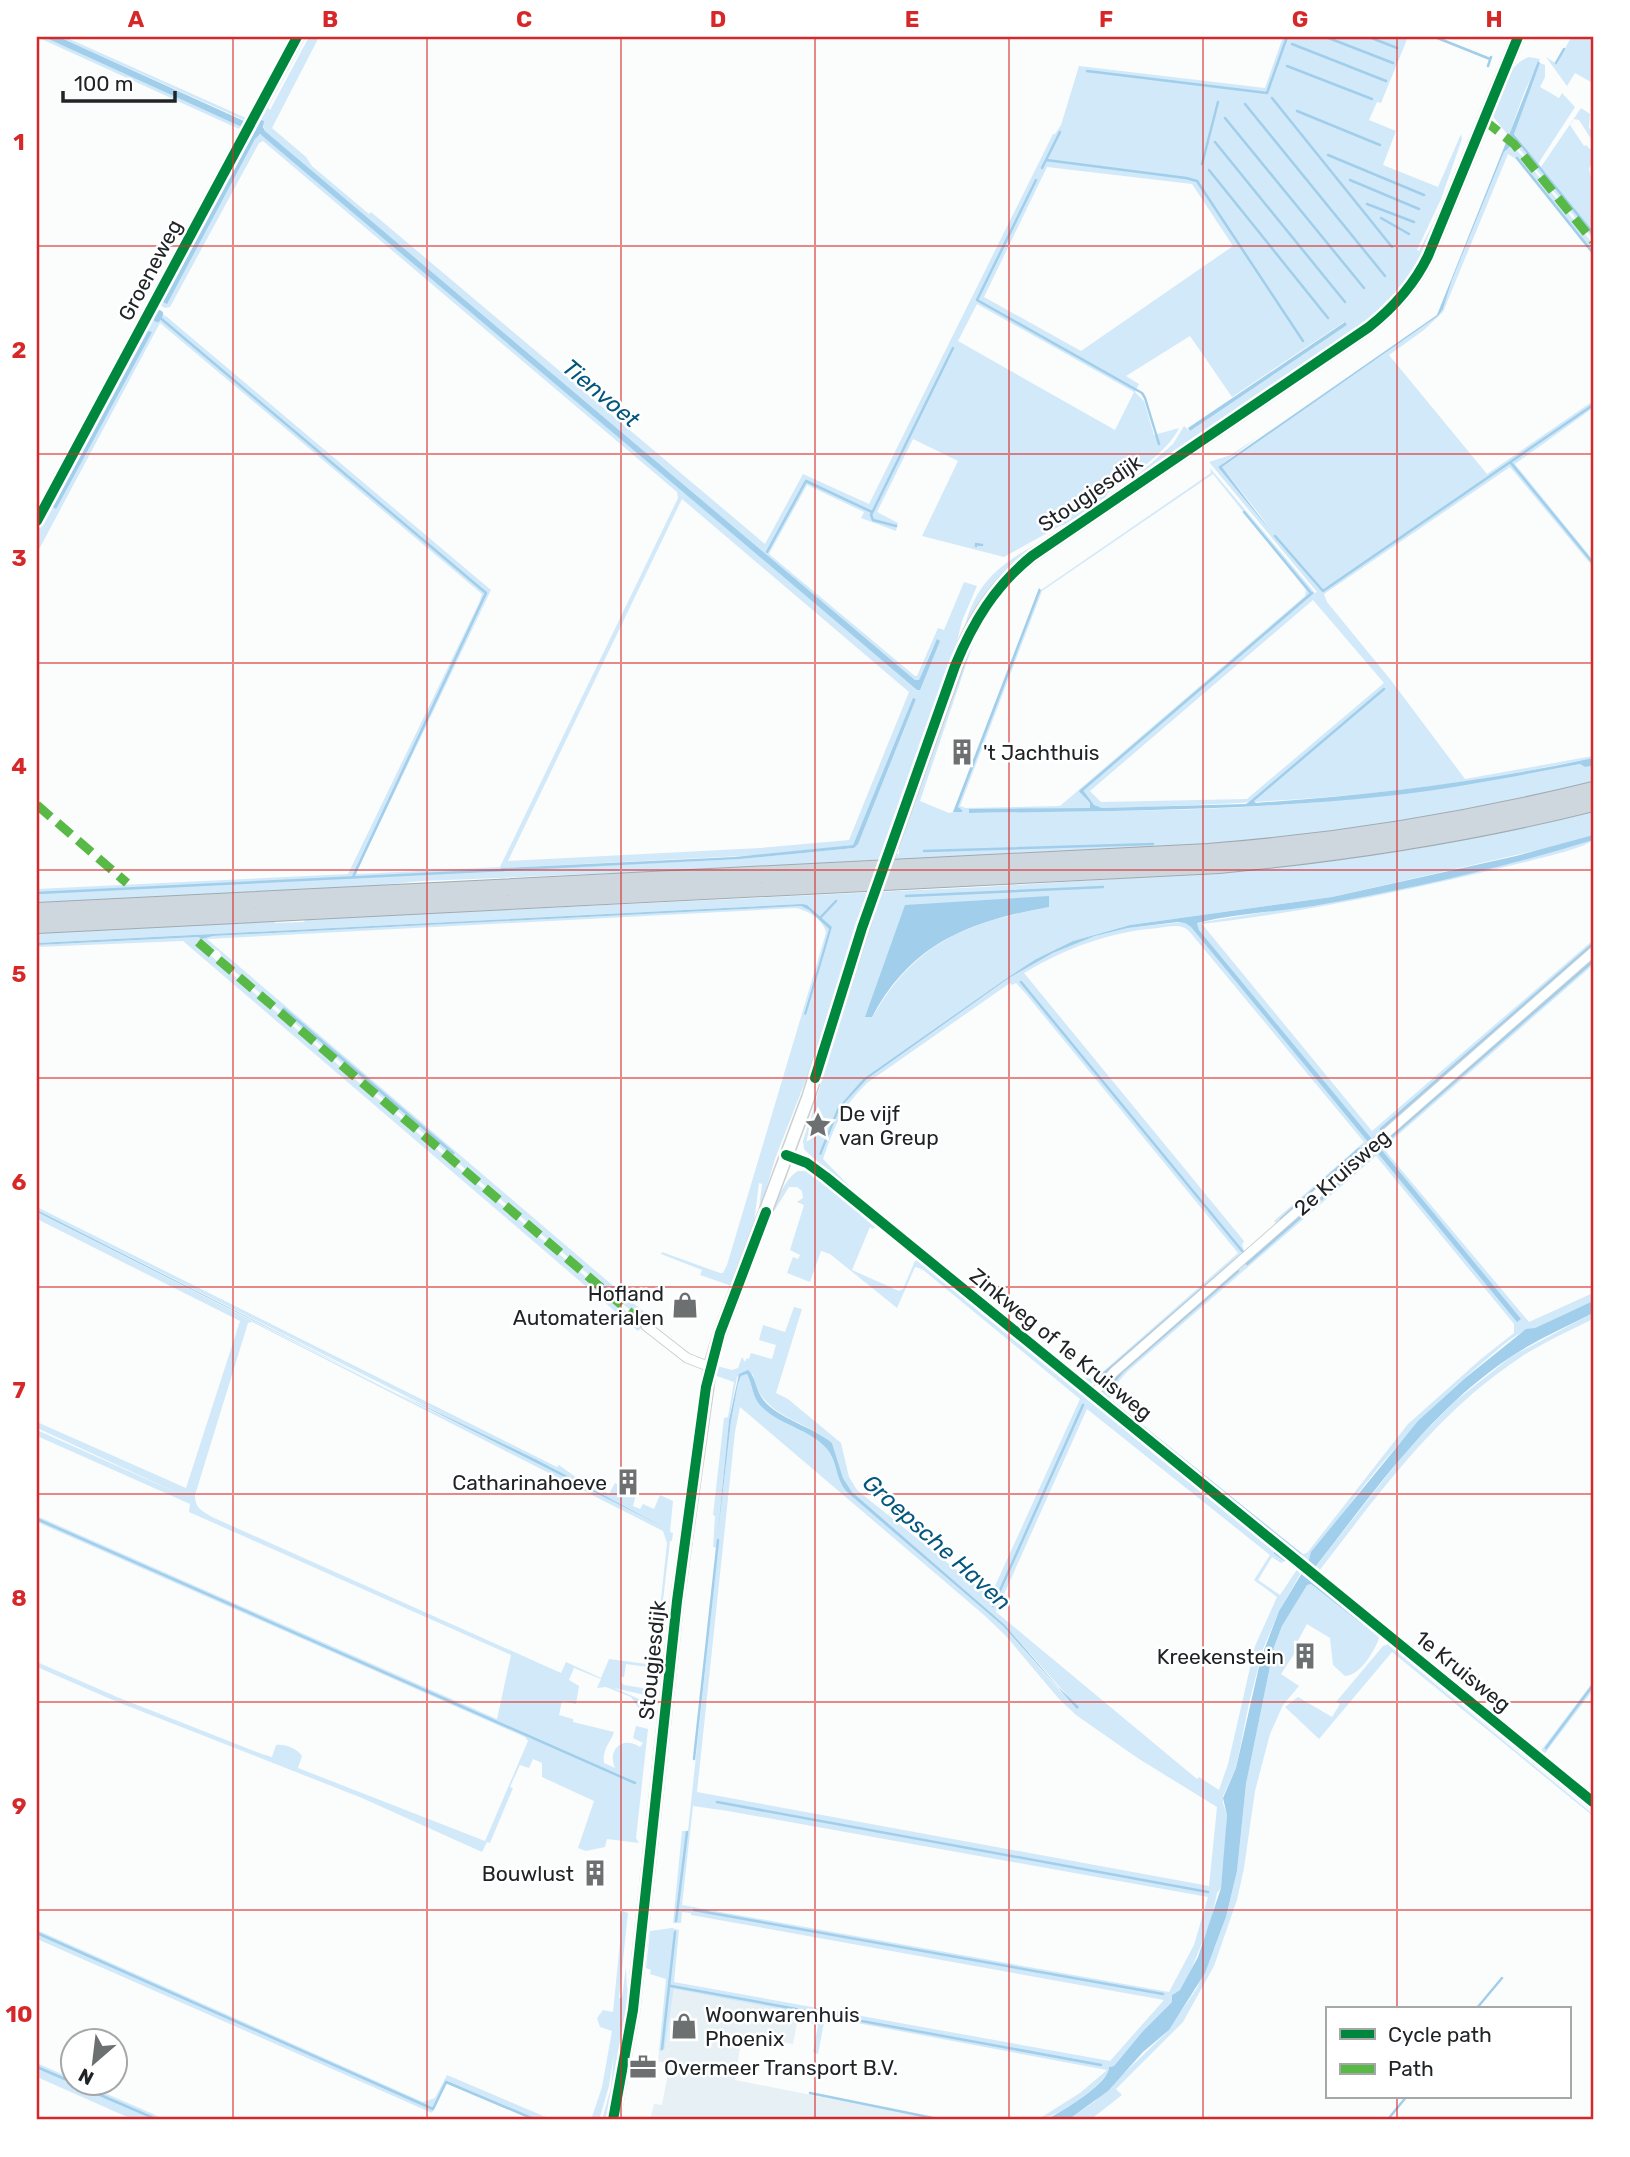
<svg xmlns="http://www.w3.org/2000/svg" width="1630" height="2157" viewBox="0 0 1630 2157" font-family="Rubik,sans-serif">
<style>
.built{fill:#e7f0f4}
.green{fill:#d2e9f9;fill-rule:evenodd}
.water{fill:#a1ceea}
.lines{fill:none;stroke-linecap:round;stroke-linejoin:round}
.stream{stroke:#a1ceea;stroke-width:2.5}
.canal{stroke:#a1ceea;stroke-width:8}
.street-casing{stroke:#cdcfd0;stroke-width:11}
.secondary-casing{stroke:#cdcfd0;stroke-width:15}
.highway-casing{stroke:#a0abb1;stroke-width:18}
.street{stroke:#feffff;stroke-width:9}
.secondary{stroke:#feffff;stroke-width:12}
.highway{stroke:#ced7dd;stroke-width:16}
.secondary-bridge-casing{stroke:#cdcfd0;stroke-width:15;stroke-linecap:butt}
.secondary-bridge{stroke:#feffff;stroke-width:12}
.quiet{stroke:#58b947;stroke-width:9;stroke-dasharray:18 9;stroke-linecap:butt}
.cycleway-casing{stroke:#fff;stroke-width:15}
.cycleway{stroke:#00873e;stroke-width:10}
.grid{fill:none;stroke:#d62828;stroke-width:2;stroke-opacity:0.55}
.labels{text-anchor:middle;dominant-baseline:central;stroke-width:5;stroke-linejoin:round;paint-order:stroke}
.street-label{font-size:21px;fill:#202426;stroke:#fff}
.poi-label{font-size:21px;fill:#202426;stroke:#fff;text-anchor:start}
.water-label{font-size:23px;font-style:italic;fill:#03567d;stroke:#fff}
.neatline{fill:none;stroke:#d62828;stroke-width:2.5}
.grid-label{font-size:23px;text-anchor:middle;font-weight:bold;fill:#d62828}
</style>
<rect width="100%" height="100%" fill="#fbfcfc"/>
<!-- built -->
<path class="built" d="M674,1989L799,2012L793,2044L742,2035L735,2080L939,2120H650L654,2104L662,2105L669,2068L665,2067V2063L658,2061L659,2052L665,2049Z"/>
<!-- green -->
<path class="green" d="M37,37H44L242,126L244,120L59,37H65L246,118L290,37H294L37,515V506L239,129Z
M301,37H306L268,108L270,110L309,37H319L272,128L306,157L312,166L369,214L371,212L765,544L803,474L869,504L1053,134H1055L1061,125L1079,66L1265,88L1283,37H1408L1381,103L1377,102L1369,120L1396,131L1383,165L1438,187L1461,134L1462,139L1441,199L1417,250L1419,251L1439,212C1423,254 1411,277 1380,311L1124,487L1173,444L1184,426L1190,431L1347,325L1344,322L1232,397L1190,336L1126,376L1139,384L1135,392L1144,401L1154,435L1179,428C1168,452 1130,476 1108,493L1103,501L1073,521L1058,527L1004,557L922,536L958,461L913,439L877,512L898,523L896,531L861,518L864,512L807,485L769,554L915,676H917L938,628L944,630L964,582L977,586L962,621L954,654L882,854H899V846L897,845L971,642L974,641L920,801L949,813L962,810L958,807L1041,590L1211,473L1210,468L1315,593L1317,592L1209,462L1231,455L1259,436L1218,467L1270,528L1222,467L1438,316L1443,309L1452,280L1504,152L1510,147L1503,137L1523,157L1593,244V255L1516,159L1508,154L1443,312L1424,330L1389,355L1487,474L1593,401V408L1515,464L1593,560V567L1510,467L1324,594L1327,602L1390,679L1465,779L1593,756V758C1550,766 1506,776 1462,782C1342,799 1223,805 1102,808L1094,805L1082,790L1080,791L1090,803V808L969,810V813C1072,811 1176,812 1279,805C1380,798 1481,783 1580,764L1585,767L1592,766L1593,763V782L1439,816L1318,835L1225,844L791,866L422,881L372,886L37,903V889L348,874L479,603L482,594L160,323L37,553V528L154,310L167,317L491,590L357,871V874L500,867L678,498L677,492L263,141L259,143L170,307L165,308L160,305L159,302ZM262,120L265,131L915,680H919L936,640L917,690L262,135H258L255,139L166,303L164,302ZM1047,167L1192,184L1233,246L1081,351L984,297ZM977,304L1134,392L1115,430L958,341ZM1213,474L1306,590L1305,596L1060,806L966,808L960,806L1042,591ZM682,499L909,692L849,840L760,848L508,861ZM1313,600L1384,683L1247,799L1101,802L1090,791ZM913,699H916L854,848L740,859L501,870V868L761,855L853,845Z
M1571,37H1593L1591,82L1575,73L1567,86L1546,57L1557,64Z
M1529,57L1540,59L1524,93L1509,135L1515,139L1593,236V239L1494,118V112C1502,91 1506,66 1529,57Z
M1540,63L1545,65V77L1540,87L1559,98L1562,93L1575,107L1538,164L1514,133Z
M1581,108L1590,114L1589,128L1593,131V142L1579,120L1574,119L1570,125L1584,146L1586,145L1590,149L1593,147V161L1589,169L1593,185V231L1541,167Z
M1049,537L966,626L965,625C979,576 1006,561 1049,537Z
M1593,811V835L1542,849L1332,897L1130,925L1073,941L1036,959L1007,978L863,1079L836,1112L820,1154L840,1108L867,1079L1009,978L1053,953L1095,936L1128,928L1184,922L1191,927L1368,1142L1371,1138L1199,930L1197,923L1347,899L1467,874L1593,840C1581,850 1531,860 1513,865C1410,890 1307,912 1202,924L1372,1131L1593,940V949L1278,1226L1274,1221L1364,1142L1189,931C1180,923 1169,927 1158,928C1109,932 1066,948 1024,973L1244,1241L1242,1245L1245,1253L1107,1376L1098,1383L1095,1380L1090,1385L825,1170L804,1149L803,1141L809,1122L819,1128L821,1125L810,1121L842,1010L864,905L817,1051L775,1159L758,1217L762,1184L759,1183L753,1231L732,1286L700,1275L702,1270L661,1254L662,1252L720,1273H723L727,1265L826,933C824,920 808,910 795,908L207,939L645,1313L643,1319L637,1316L226,964L219,951L198,942L196,943L643,1326L638,1331L183,941L37,947V945L198,937L202,939L213,936L801,906L809,910L829,929L804,1013L832,927L802,904L37,943V933L274,921L275,923L304,922L305,920L333,918L982,887L1224,872L1332,861L1414,849L1495,834ZM906,905L1049,907C968,922 915,942 873,1016ZM1010,983L1012,985L1016,983L1026,994L1238,1253L1098,1376C1089,1381 1084,1378 1076,1373L860,1197L823,1159C835,1125 841,1109 867,1083Z
M1593,955V965L1383,1148L1529,1322L1593,1293V1301L1535,1328C1516,1331 1497,1351 1482,1363C1412,1422 1357,1489 1307,1565L1103,1397L1102,1392L1110,1379ZM1376,1156L1514,1324V1333L1481,1359L1408,1424L1307,1553L1303,1554L1110,1399C1112,1387 1120,1380 1128,1371Z
M798,1171H808L814,1174L877,1223L875,1226L857,1213L875,1227L873,1229L870,1227L852,1270L899,1291L903,1289L915,1261L917,1260L882,1230L885,1229L1286,1556L1285,1560L1275,1552L1284,1561L1281,1563L1272,1557L1258,1580L1280,1595L1298,1568L1302,1571L1279,1611L1263,1649L1249,1703L1236,1768L1223,1796V1803L1227,1815L1224,1859L1221,1888L1217,1893L1211,1921L1189,1975L1180,1990L1173,1994L1172,2002L1143,2031L1114,2066L1109,2067C1108,2084 1053,2120 1037,2120L1080,2093L1107,2070L825,2017L818,2054L813,2052L818,2025L807,2022V2014L674,1989L665,2049L659,2052L666,1979L650,1974L651,1970L646,1968L650,1931L672,1928L679,1930L674,1982L1110,2061L1164,2000L691,1915V1913L682,1912L681,1923H673L682,1831H688L718,1548L713,1547L715,1516L713,1515L724,1418L728,1417L734,1382L714,1375L717,1366L732,1370L738,1368L742,1357L745,1362L747,1358L749,1359L751,1353L772,1359L776,1345L759,1340L763,1325L785,1332L794,1307L802,1309L776,1393L788,1399L841,1443L849,1477L857,1490L990,1597L1080,1399L922,1269L915,1267L897,1308L830,1254L821,1251L810,1282L787,1273L793,1257L798,1259L800,1255L790,1250L804,1205L797,1202L803,1198L802,1191L797,1187H789L771,1216C774,1204 786,1177 798,1171ZM747,1371L753,1375C761,1417 803,1419 832,1443L843,1478L852,1492L1005,1625L1078,1708L1060,1691L1003,1626L848,1493C835,1480 838,1462 827,1449C809,1428 777,1425 759,1404C752,1395 752,1383 747,1374L741,1376L738,1382L731,1421L717,1542L729,1420L737,1377ZM740,1407L984,1615L1006,1636L1059,1699L1076,1715L1139,1759L1217,1807L1209,1886L697,1792L735,1432ZM1087,1409L1270,1555L1254,1580L1277,1597L1255,1646L1228,1764L1219,1790L1199,1777L1197,1779L996,1612ZM693,1806L728,1811L1208,1897L1194,1945L1169,1992L682,1905Z
M37,1207L557,1467L559,1465L577,1478L609,1494L615,1483L636,1494L633,1506L640,1509L643,1504L654,1509L660,1495L673,1501L670,1532L673,1533L672,1541H670L655,1668L626,1664L624,1677H621V1682L624,1685L655,1690L654,1697L614,1688L648,1703L653,1710L644,1716L631,1697L606,1687L597,1688L601,1679L574,1668L569,1680L579,1686L576,1704L562,1701L559,1715L573,1719V1722L614,1732C610,1744 602,1749 604,1763L615,1768C607,1750 622,1735 640,1747L643,1743L633,1738L636,1726L648,1729L636,1838L639,1843L607,1839L605,1847L586,1851L578,1848L594,1801L542,1777V1763L533,1759L529,1768L520,1765L510,1787L513,1788L490,1843L487,1842L482,1852L362,1798L115,1701L37,1667V1662L117,1697L262,1754L272,1757L276,1745C286,1744 296,1748 302,1756L298,1768L485,1841L528,1741L525,1737L37,1522V1516L497,1719L511,1655L189,1512L190,1504L37,1436V1430L182,1495L37,1428V1422L186,1488L240,1321L37,1219V1212L401,1396L662,1525L37,1210ZM252,1322L663,1531L667,1543L654,1665L609,1659L601,1678L566,1662L561,1673L212,1517C202,1511 195,1508 195,1495L248,1323Z
M1593,1313V1319C1569,1331 1544,1342 1521,1357C1436,1413 1381,1491 1319,1571L1540,1752L1593,1682V1690L1542,1757L1313,1570L1407,1450L1454,1402L1512,1356Z
M1308,1576L1381,1633C1376,1648 1362,1675 1345,1676L1333,1665L1330,1638L1307,1624L1296,1644L1298,1648L1281,1674L1299,1686L1283,1705L1270,1734L1255,1791L1244,1868L1237,1900L1214,1966L1183,2022L1116,2089L1122,2095L1090,2120H1068L1094,2102L1167,2032L1197,1988L1215,1947L1226,1917L1237,1871L1246,1784L1274,1647L1282,1626L1307,1584L1310,1583L1376,1635L1309,1581Z
M1392,1643L1593,1806V1812L1390,1647L1593,1814V1816L1392,1652L1319,1739L1285,1707L1298,1697L1332,1717L1340,1704L1336,1702L1383,1646Z
M623,1911L628,1913L619,1998H622L626,1967L628,2010L607,2120H602L611,2087L614,2054L609,2086L599,2120H591L602,2087L612,2031L600,2027L597,2018L603,2010L613,2012L620,1942V1914Z
M37,1930L423,2102L435,2098L447,2075L553,2120H534L447,2083L432,2113L37,1939Z
M37,2063L73,2079L74,2084H84L167,2120H134L37,2077Z"/>
<!-- water -->
<path class="water" d="M44,37H59L244,121L242,127Z
M1538,61L1540,63L1514,134L1593,231V236L1515,139L1509,135Z
M261,120L264,121L263,127L265,131L915,680H919L937,639L940,641L920,690H917L260,134L255,139L167,304L163,302Z
M1507,140L1510,147L1504,152L1452,280L1443,309L1438,316L1222,467L1269,529L1218,467L1437,315Z
M1345,322L1347,325L1190,431L1188,428Z
M148,331L152,332L56,509L53,507Z
M1039,588L1041,590L958,807L962,810V812H953Z
M913,698L916,699L858,844L854,848L740,859L501,871V868L734,857L853,845Z
M1593,758L1592,766L1585,767L1580,764C1516,776 1452,789 1387,796C1248,811 1108,811 969,813V809L1090,808V803L1079,791L1082,789L1094,805L1102,808L1246,804L1252,800L1256,803C1369,795 1482,782 1593,758Z
M1593,835V840C1502,868 1407,890 1313,906C1275,912 1233,914 1197,923L1199,930L1372,1139L1368,1142L1191,927L1185,923L1178,922L1128,928L1095,936L1053,953L1009,978L867,1079L840,1108L821,1155L819,1154L837,1109L863,1079L1007,978L1036,959L1073,941L1130,925L1332,897L1516,856Z
M1049,896V907C971,921 912,942 872,1017H865L905,905Z
M802,904L807,905L832,927L806,1015L804,1014L829,929L809,910L801,906L213,936L202,939L198,937L37,945V943Z
M284,1007L455,1153L453,1155L282,1009Z
M1380,1148L1521,1319L1517,1322L1376,1151Z
M37,1210L393,1391L535,1459L662,1526L37,1212Z
M1593,1301V1313C1566,1327 1538,1339 1512,1356C1427,1412 1370,1498 1308,1576L1310,1581L1376,1635L1311,1584L1307,1585L1282,1626L1274,1647L1246,1784L1237,1871L1226,1917L1205,1973L1169,2030L1143,2052L1108,2091L1068,2120H1046C1062,2111 1109,2084 1109,2067L1114,2066L1143,2031L1172,2002V1995L1180,1990L1198,1957L1221,1888L1227,1815L1223,1798L1236,1768L1261,1658L1279,1611L1308,1563L1311,1552L1418,1421L1464,1379L1526,1329L1535,1328Z
M748,1370C756,1376 755,1392 766,1403C784,1421 813,1427 832,1443L843,1478L852,1492L1005,1625L1058,1687L1079,1707L1077,1709L1003,1626L848,1493C835,1480 838,1462 827,1449C809,1428 777,1425 759,1404C752,1395 752,1383 747,1374L741,1376L738,1383L731,1421L717,1542L729,1420L739,1374Z"/>
<g class="lines">
<!-- stream -->
<path class="stream" d="M1326,37L1393,63
M1369,37L1397,48
M1435,37L1490,59
M1292,44L1386,81
M1556,63L1564,49
M1287,66L1372,99
M1488,66L1491,57
M1087,71L1267,93L1287,37
M1272,98L1392,247
M1245,104L1385,276
M1297,111L1380,145
M1225,118L1364,288
M1215,142L1345,302
M1328,155L1424,195
M1517,158L1593,253
M1046,160L1186,178L1197,181L1303,341
M1202,164L1218,102
M1042,168L1060,132
M1209,170L1328,318
M1036,180L977,300L1142,393L1145,398L1159,444
M1350,180L1419,209
M1367,204L1414,222
M1381,218L1409,234
M158,316L486,593L353,877
M1511,463L1593,563
M1244,512L1311,593
M896,526L873,520L871,515L953,348
M1275,536L1323,591L1593,405
M976,546V544L982,545
M767,552L806,481L872,512
M1081,791L1312,593
M1251,802L1384,689
M924,851L1153,844
M37,893L504,870
M906,896L1103,887
M820,918L836,901
M1021,982L1243,1252
M1381,1129L1593,944
M1392,1136L1593,961
M1281,1219L1359,1149
M1247,1264L1368,1158
M1100,1377L1234,1261
M1110,1386L1123,1371L1238,1271
M1112,1402L1300,1554
M37,1519L635,1783
M1275,1553L1285,1560
M993,1606L1083,1405
M1546,1748L1593,1685
M694,1759L718,1540
M717,1802L1208,1892
M694,1910L1163,1994
M676,1921L687,1832
M37,1933L433,2109L446,2082L536,2120
M671,1986L1101,2065
M1477,2008L1502,1978
M662,2049L675,1932
M37,2067L74,2083
M75,2084L158,2120
M810,2093L943,2120
M1392,2120L1389,2118L1407,2096"/>
<!-- canal -->
<path class="canal" d="M157,318L159,314"/>
<!-- street casing -->
<g class="street-casing">
<path id="street" d="M37,521L297,37
M786,1155L807,1163L826,1177L1593,1802
M646,1326L687,1358L710,1367
M1093,1394L1114,1372L1593,952"/>
</g>
<!-- secondary casing -->
<g class="secondary-casing">
<path id="secondary" d="M891,848L965,642C980,608 1003,579 1032,556L1369,327C1394,307 1414,285 1428,256L1518,37
M613,2120L633,2010L677,1601L710,1367L720,1333L808,1098L870,905"/>
</g>
<!-- highway casing -->
<g class="highway-casing">
<path id="highway" d="M37,911L1208,852C1338,842 1466,821 1593,790
M37,925L1219,865C1346,853 1470,834 1593,803"/>
</g>
<!-- street -->
<use href="#street" class="street"/>
<!-- secondary -->
<use href="#secondary" class="secondary"/>
<!-- highway -->
<use href="#highway" class="highway"/>
<!-- secondary-bridge casing -->
<g class="secondary-bridge-casing">
<path id="secondary-bridge" d="M870,905L891,848"/>
</g>
<!-- secondary-bridge -->
<use href="#secondary-bridge" class="secondary-bridge"/>
<!-- quiet -->
<path class="quiet" d="M1484,120L1514,144L1593,241
M37,805L127,883
M198,942L646,1326"/>
<!-- cycleway casing -->
<g class="cycleway-casing">
<path id="cycleway" d="M37,521L297,37
M815,1078L862,928L955,666C973,622 995,586 1032,556L1369,327C1394,307 1414,285 1428,256L1518,37
M786,1155L807,1163L826,1177L1593,1802
M613,2120L633,2010L677,1601L706,1387L720,1333L766,1212"/>
</g>
<!-- cycleway -->
<use href="#cycleway" class="cycleway"/>
</g>
<!-- grid -->
<path class="grid" d="M233,37V2120M427,37V2120M621,37V2120M815,37V2120M1009,37V2120M1203,37V2120M1397,37V2008M37,246H1593M37,454H1593M37,663H1593M37,870H1593M37,1078H1593M37,1287H1593M37,1494H1593M37,1702H1593M37,1910H1593M1397,2096V2120"/>
<!-- icons -->
<defs>
<g id="building-bare" transform="scale(2.1)"><path d="M-4-6H4V6H1V3H-1V6H-4ZM-2.5-4.3h1.7v1.8h-1.7ZM.8-4.3h1.7v1.8H.8ZM-2.5-1h1.7V.8h-1.7ZM.8-1h1.7V.8H.8Z" fill="#6d7071" stroke="#fff" stroke-width="2.5" paint-order="stroke"/></g>
<g id="sight-bare" transform="scale(2.1)"><path d="M0-6L1.8-2.2L6-1.7L2.9 1.2L3.7 5.4L0 3.3L-3.7 5.4L-2.9 1.2L-6-1.7L-1.8-2.2Z" fill="#6d7071" stroke="#fff" stroke-width="2.5" paint-order="stroke"/></g>
<g id="shop-bare" transform="scale(2.1)"><path d="M-5-2.5h2.3a2.7 3.5 0 0 1 5.4 0H5L5.5 6h-11ZM-1.5-2.5h3a1.5 2.3 0 0 0-3 0Z" fill="#6d7071" stroke="#fff" stroke-width="2.5" paint-order="stroke"/></g>
<g id="office-bare" transform="scale(2.1)"><path d="M-6-3h4V-5.5h4V-3h4V5H-6ZM-1-4.5V-3h2v-1.5ZM-6 0V1H6V0Z" fill="#6d7071" stroke="#fff" stroke-width="2.5" paint-order="stroke"/></g>
</defs>
<g fill-rule="evenodd">
<use href="#building-bare" x="962" y="752"/>
<use href="#sight-bare" x="818" y="1125"/>
<use href="#shop-bare" x="685" y="1305"/>
<use href="#building-bare" x="628" y="1482"/>
<use href="#building-bare" x="1305" y="1656"/>
<use href="#building-bare" x="595" y="1873"/>
<use href="#shop-bare" x="684" y="2026"/>
<use href="#office-bare" x="643" y="2067"/>
</g>
<g class="labels">
<!-- street labels -->
<g class="street-label">
<text transform="translate(150 270) rotate(-62)">Groeneweg</text>
<text transform="translate(1090 493) rotate(-34)">Stougjesdijk</text>
<text transform="translate(1342 1172) rotate(-41)">2e Kruisweg</text>
<text transform="translate(1061 1344) rotate(39)">Zinkweg of 1e Kruisweg</text>
<text transform="translate(652 1660) rotate(-84)">Stougjesdijk</text>
<text transform="translate(1463 1671) rotate(39)">1e Kruisweg</text>
</g>
<!-- poi labels -->
<g class="poi-label">
<text x="983" y="752">'t Jachthuis</text>
<text x="839" y="1113">De vijf<tspan x="839" dy="24">van Greup</tspan></text>
<text x="664" y="1293" text-anchor="end">Hofland<tspan x="664" dy="24">Automaterialen</tspan></text>
<text x="607" y="1482" text-anchor="end">Catharinahoeve</text>
<text x="1284" y="1656" text-anchor="end">Kreekenstein</text>
<text x="574" y="1873" text-anchor="end">Bouwlust</text>
<text x="705" y="2014">Woonwarenhuis<tspan x="705" dy="24">Phoenix</tspan></text>
<text x="664" y="2067">Overmeer Transport B.V.</text>
</g>
<!-- water labels -->
<g class="water-label">
<text transform="translate(601 393) rotate(40)">Tienvoet</text>
<text transform="translate(937 1542) rotate(42)">Groepsche Haven</text>
</g>
</g>
<!-- border -->
<rect width="1630" height="2157" fill="none" stroke="#ffffff" stroke-width="77"/>
<!-- legend -->
<rect x="1326" y="2007" width="245" height="91" fill="#ffffff" stroke="#a6a7a8" stroke-width="2"/>
<rect x="1340" y="2029" width="35" height="10" fill="#00873e" stroke="#a6a7a8" stroke-width="2"/>
<text x="1388" y="2042" font-size="21" fill="#202426">Cycle path</text>
<rect x="1340" y="2064" width="35" height="10" fill="#58b947" stroke="#a6a7a8" stroke-width="2"/>
<text x="1388" y="2076" font-size="21" fill="#202426">Path</text>
<!-- north arrow -->
<g transform="translate(94 2062) rotate(208)"><circle r="33" fill="#ffffff" stroke="#a6a7a8" stroke-width="2"/>
<path d="M0-5L12 26L0 18L-12 26Z" fill="#6d7071"/>
<text y="-10" font-size="19" font-weight="bold" text-anchor="middle" fill="#202426">N</text>
</g>
<!-- scale -->
<path d="M63 91v10h112v-10" fill="none" stroke="#202426" stroke-width="3.5"/>
<text x="74" y="91" font-size="21" fill="#202426" stroke="#ffffff" stroke-width="5" paint-order="stroke">100 m</text>
<rect x="38" y="38" width="1554" height="2080" class="neatline"/>
<g class="grid-label">
<text x="136" y="27">A</text>
<text x="330" y="27">B</text>
<text x="524" y="27">C</text>
<text x="718" y="27">D</text>
<text x="912" y="27">E</text>
<text x="1106" y="27">F</text>
<text x="1300" y="27">G</text>
<text x="1494" y="27">H</text>
<text x="19" y="150">1</text>
<text x="19" y="358">2</text>
<text x="19" y="566">3</text>
<text x="19" y="774">4</text>
<text x="19" y="982">5</text>
<text x="19" y="1190">6</text>
<text x="19" y="1398">7</text>
<text x="19" y="1606">8</text>
<text x="19" y="1814">9</text>
<text x="19" y="2022">10</text>
</g>
</svg>
